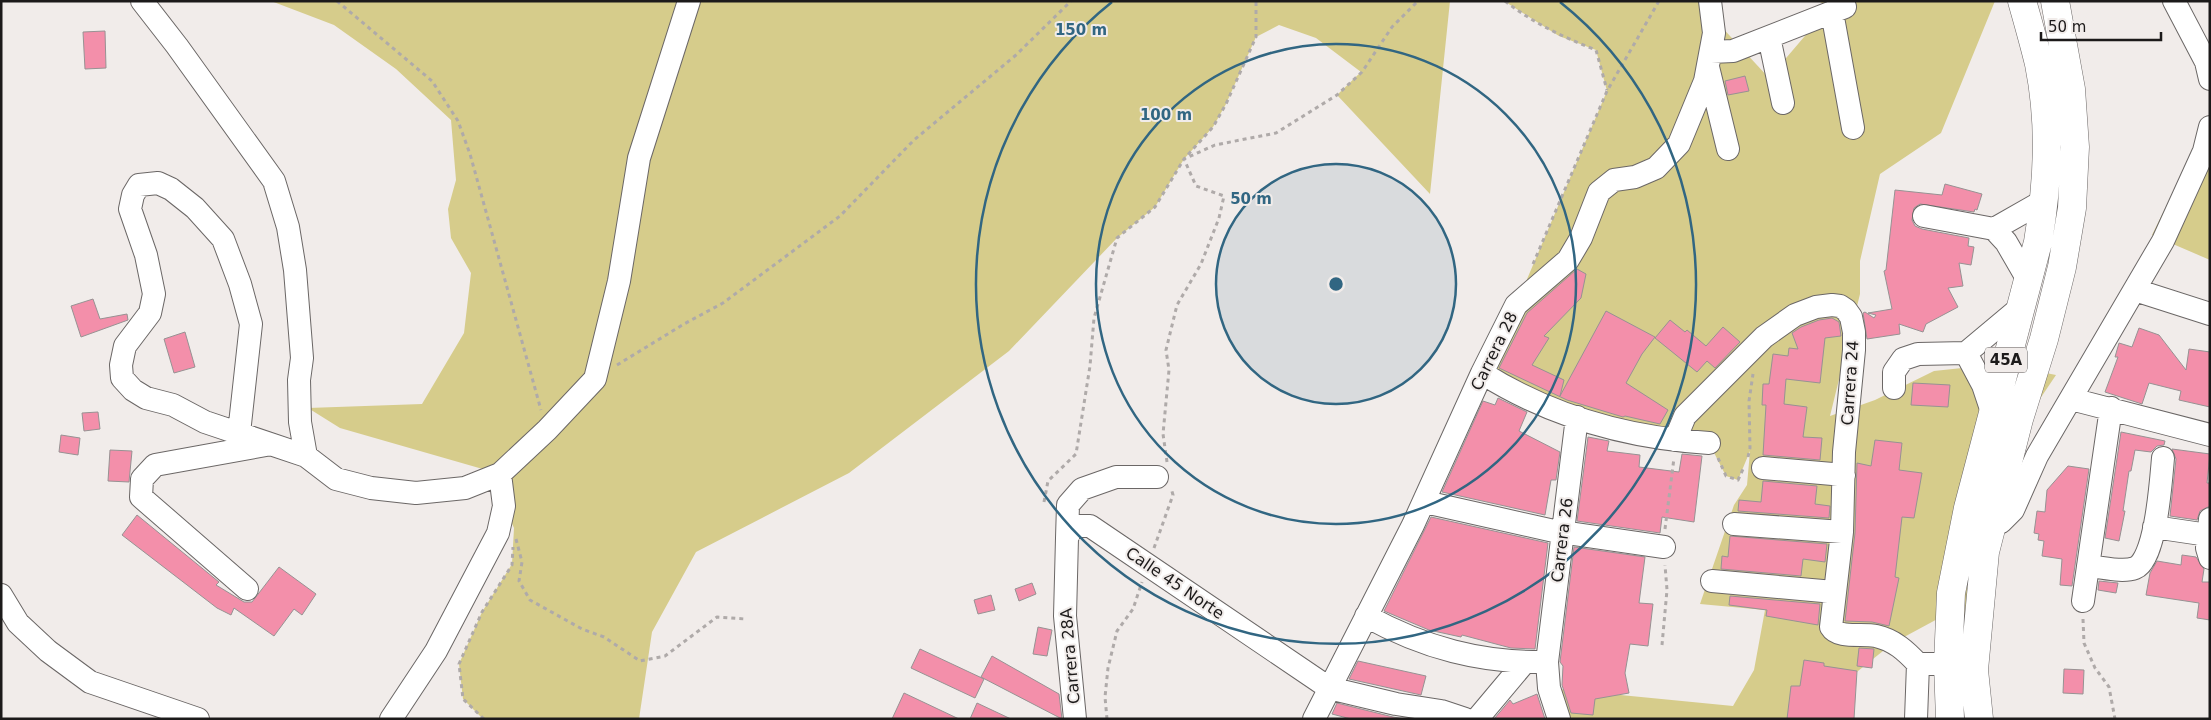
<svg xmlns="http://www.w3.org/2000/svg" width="2211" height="720" viewBox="0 0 2211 720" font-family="'DejaVu Sans',sans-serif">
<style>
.green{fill:#d6cc8b}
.building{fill:#f38faa;stroke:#979293}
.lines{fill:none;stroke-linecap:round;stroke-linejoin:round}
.minor-casing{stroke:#6b6766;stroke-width:24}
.highway-casing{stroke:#6b6766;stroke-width:29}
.path{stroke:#afaaa9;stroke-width:3;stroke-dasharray:4 4;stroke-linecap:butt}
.minor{stroke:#fff;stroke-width:22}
.highway{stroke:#fff;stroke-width:28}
.ring{fill:none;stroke:#316682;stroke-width:2.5}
.labels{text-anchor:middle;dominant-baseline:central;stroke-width:4;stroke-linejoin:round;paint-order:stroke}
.shield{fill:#f1ecea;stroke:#5c5958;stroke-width:1}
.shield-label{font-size:15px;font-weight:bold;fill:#1c1a1a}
.street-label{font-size:16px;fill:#1c1a1a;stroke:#f1ecea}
.centre{fill:#316682;stroke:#f1ecea;stroke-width:2.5}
.ring-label{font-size:15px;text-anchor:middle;font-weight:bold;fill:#316682;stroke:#f1ecea;stroke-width:4;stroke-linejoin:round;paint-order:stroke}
</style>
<rect width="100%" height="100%" fill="#f1ecea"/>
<!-- green -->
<path class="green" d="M271,1H1450L1430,194L1337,95L1361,72L1316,38L1279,25L1256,37L1226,104L1213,127L1184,159L1155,207L1117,238L1009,351L849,473L696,552L652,632L639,719H483L463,699L459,664L482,612L512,564L514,528L504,506L500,474L340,428L308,408L422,404L464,333L471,273L451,238L448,209L456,180L451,120L396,69L334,25Z
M1504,1H1703L1704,8L1769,78L1810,30L1837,11L1818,1H1995L1941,133L1880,174L1860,261V294L1830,416L1875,400L1934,371L2000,364L2056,375L2013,439L1982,657L1989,719H1950L1943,616L1893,643L1798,719H1559L1549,688L1733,706L1754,670L1765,610L1700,604L1734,505L1747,485L1750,451L1738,480L1726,476L1709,443L1675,440L1488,377L1516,305L1607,91L1596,50L1559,36Z
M2210,134V260L2152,235L2198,142Z"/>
<!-- building -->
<path class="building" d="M105,31L106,68L85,69L83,32Z
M1745,76L1749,91L1728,95L1725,81Z
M1945,184L1982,194L1977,210L1975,209L1974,212L1920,204L1914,208L1912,220L1915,226L1922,229L1969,238L1968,246L1974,247L1971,265L1959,263L1963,286L1948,288L1958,307L1926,324L1923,332L1899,324L1900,334L1867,339L1863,313L1865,312L1874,318L1876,315L1868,313L1892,309L1884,271L1886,270L1895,190L1942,195Z
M1577,269L1586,274L1581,298L1544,336L1549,338L1532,365L1564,380L1560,396L1606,311L1655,337L1642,354L1626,383L1668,410L1660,424L1625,416L1623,417L1567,400L1499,368L1527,313Z
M93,299L100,319L127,314L128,320L81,337L71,306Z
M1832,318L1839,322L1841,336L1825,338L1820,383L1786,379L1784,404L1807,407L1803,437L1822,438L1820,460L1763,455L1766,405H1762L1763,384H1769L1773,354L1788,356L1789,348L1798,349L1792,333L1801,327L1819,320Z
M1670,320L1685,332L1687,330L1706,346L1723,327L1740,342L1715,368L1707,361L1697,372L1655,338Z
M2139,328L2159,335L2186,370L2189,349L2210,352V407L2179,400L2181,391L2149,383L2142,404L2105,392L2118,357H2115L2119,343L2132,347Z
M185,332L195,367L174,373L164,339Z
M1913,383L1950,385L1948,407L1911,405Z
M1498,398L1527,412L1519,431L1560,452L1556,480H1551L1545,515L1442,492L1483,401L1495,405Z
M98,412L100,429L84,431L82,413Z
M2121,432L2165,441L2164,445L2157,446L2151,452L2135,450L2131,471H2129L2123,511H2125L2119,541L2105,538Z
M61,435L80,438L78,455L59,452Z
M1588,437L1609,441L1607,451L1640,455L1639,467L1679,472L1682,454L1702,456L1694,522L1662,517L1660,533L1577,521Z
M1875,440L1902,443L1899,470L1922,473L1914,518L1902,517L1895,577L1899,578L1889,626L1872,622L1845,621L1855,533L1857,463L1871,466Z
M2172,449L2210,454L2207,483H2210V506L2200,511L2197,520L2170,516L2176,459Z
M110,450L132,451L129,482L108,481Z
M2068,466L2089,469L2072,586L2060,585L2062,559L2042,556L2044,541L2038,540L2039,534L2034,533L2037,511L2045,512L2047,490Z
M1763,481L1817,486L1815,504L1830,506L1829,518L1738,511L1739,500L1761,502Z
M137,515L219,582L216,585L244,602H252L279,567L316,594L302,615L294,609L274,636L234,608L231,615L217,608L122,535Z
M1431,517L1548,543L1535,649L1511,648L1462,635L1461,637L1429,630L1384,611Z
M1730,536L1827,544L1825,562L1803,559L1801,576L1721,569L1722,556L1728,557Z
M1574,547L1645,557L1639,603L1653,604L1648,646L1630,644L1625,673L1629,693L1595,699L1593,715L1571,713L1562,685L1563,666L1560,662Z
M2182,555L2196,557L2204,569L2202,582H2210V620L2197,618L2199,603L2146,595L2150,573L2157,561L2181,565Z
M2099,581L2118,583L2116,593L2098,590Z
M1032,583L1036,594L1019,601L1015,589Z
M991,595L995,610L978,614L974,600Z
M1730,596L1820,604L1818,625L1766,616L1767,610L1729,605Z
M1038,627L1052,630L1047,656L1033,654Z
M1859,648L1874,649L1872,668L1857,666Z
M920,649L984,679L975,698L911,668Z
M992,656L1059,694L1062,719L981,677Z
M1804,660L1824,663V666L1857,671L1854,719H1787L1791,686H1800Z
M1358,661L1426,676L1421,695L1349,679Z
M2064,669L2084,670L2083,694L2063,693Z
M904,693L959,719H892Z
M1537,694L1545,719H1494L1510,700L1513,704Z
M977,703L1011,719H970Z
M1337,703L1393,717L1405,719H1351L1332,714Z"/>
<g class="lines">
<!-- minor casing -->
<g class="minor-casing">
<path id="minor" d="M142,1L177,46L274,181L288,227L295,270L302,358L299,380L300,422L306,456L336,479L371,488L416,493L465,488L500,474L547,430L595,379L619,281L639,158L689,1
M2174,1L2206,62L2210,79
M1832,12L1853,128
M1769,37L1783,103
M1711,52L1733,51L1845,7
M1708,67L1728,149
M1924,216L1994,229L2006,242L2028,280
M1994,229L2045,200
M2135,290L2210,314
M1966,353L1983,385L1992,412
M1482,373C1550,416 1629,438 1709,443
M1894,388V372L1903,359L1918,354L1966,353L2021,307
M2071,399L2210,435
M239,433L251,324L240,284L223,239L195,208L171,189L158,183L139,185L133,195L130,209L146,255L154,294L150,313L125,346L121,365L122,378L133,390L146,398L173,405L205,422L306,456
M1675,440L1685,416L1764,337L1795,315L1816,307L1832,305L1840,306L1846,310L1851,317L1854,332V350L1844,452L1842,532L1831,627C1838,639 1863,633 1876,636C1894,640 1906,651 1918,664H1948
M1763,468L1844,475
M1425,502L1554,531L1664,547
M2210,519L2207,548L2210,558
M1734,524L1842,532
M1991,524L2001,522L2013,510L2037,456L2163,241L2204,151L2210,127
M2154,527L2208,535
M1067,538L1068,505L1082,489L1116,477H1157
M2088,566C2102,567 2122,573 2135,568C2156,560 2161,480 2163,458
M1712,581L1834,592
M247,589L141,497L142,479L155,465L266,445
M1,595L18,623L48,651L90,682L198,719
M2083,601L2111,408
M1366,616C1424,648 1481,663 1547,662
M391,719L436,651L498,533L504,506L500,474
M1075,719L1065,616L1067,538L1071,530L1079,526H1090L1329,688L1396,704L1441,711L1465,719
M1314,719L1413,525L1482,373L1516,305L1568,260L1581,238L1599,192L1614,180L1635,177L1656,168L1679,144L1705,81L1714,33L1710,1
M1477,719L1524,663
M1559,719L1549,688L1547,662L1577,417
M1916,719L1918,664"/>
</g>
<!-- highway casing -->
<g class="highway-casing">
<path id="highway" d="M1950,719L1948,664L1951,593L1968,508L2038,242C2048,182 2051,124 2039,64C2034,43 2028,22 2022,1
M1979,719L1974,670L1985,552L2019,419L2044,339L2062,267L2072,208L2075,147L2071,89L2055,1"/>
</g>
<!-- path -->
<path class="path" d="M337,1L432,81L458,121L470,154L541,410
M1505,1C1533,23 1563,37 1596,50L1607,90
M1533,264L1607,91L1659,1
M617,365L684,324L723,303L840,216L914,140L1016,55L1071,1
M1748,457L1750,448L1749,401L1753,374
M1718,458L1726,476L1738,480L1744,467
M1167,462L1163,434L1169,370L1166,350L1177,305L1201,264L1219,218L1224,196L1196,186L1184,159L1215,145L1276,133L1337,95L1362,72L1392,27L1418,1
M1044,502L1048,481L1076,454L1090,366L1094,318L1117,238L1155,207L1184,159L1213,127L1226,104L1256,37V1
M1665,529L1674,458
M516,539L522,562L519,581L530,600L582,629L604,637L640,661L665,656L717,617L745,619
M1154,548L1173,495L1171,488
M2083,619L2084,643L2095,668L2109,687L2115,719
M1662,645L1667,590L1665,565
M484,719L463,699L459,664L482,612L512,565L513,547
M1107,719L1105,697L1108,668L1117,631L1133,609L1142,582"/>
<!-- minor -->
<use href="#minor" class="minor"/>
<!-- highway -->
<use href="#highway" class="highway"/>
</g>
<!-- distance rings -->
<circle cx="1336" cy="284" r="120" fill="#316682" fill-opacity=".12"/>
<g class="ring">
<circle cx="1336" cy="284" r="120"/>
<circle cx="1336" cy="284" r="240"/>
<path d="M1560 2A360 360 0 1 1 1112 2"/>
</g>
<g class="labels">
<!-- shield labels -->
<rect class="shield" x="1985" y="347.5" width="42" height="25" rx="4"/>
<g class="shield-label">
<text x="2006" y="360">45A</text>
</g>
<!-- street labels -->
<g class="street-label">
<text transform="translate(1494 351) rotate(-64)">Carrera 28</text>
<text transform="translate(1850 383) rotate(-86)">Carrera 24</text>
<text transform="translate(1562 540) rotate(-83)">Carrera 26</text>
<text transform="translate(1175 583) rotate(34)">Calle 45 Norte</text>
<text transform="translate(1070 656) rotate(-95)">Carrera 28A</text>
</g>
</g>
<circle cx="1336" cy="284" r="8" class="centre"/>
<g class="ring-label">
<text x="1081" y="35">150 m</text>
<text x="1166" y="120">100 m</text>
<text x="1251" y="204">50 m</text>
</g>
<!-- border -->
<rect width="2211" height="720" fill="none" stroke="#1c1a1a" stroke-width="5"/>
<!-- scale -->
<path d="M2041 32v8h120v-8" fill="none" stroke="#1c1a1a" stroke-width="2.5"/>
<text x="2048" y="32" font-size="15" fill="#1c1a1a" stroke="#f1ecea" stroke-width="4" paint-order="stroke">50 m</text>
</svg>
